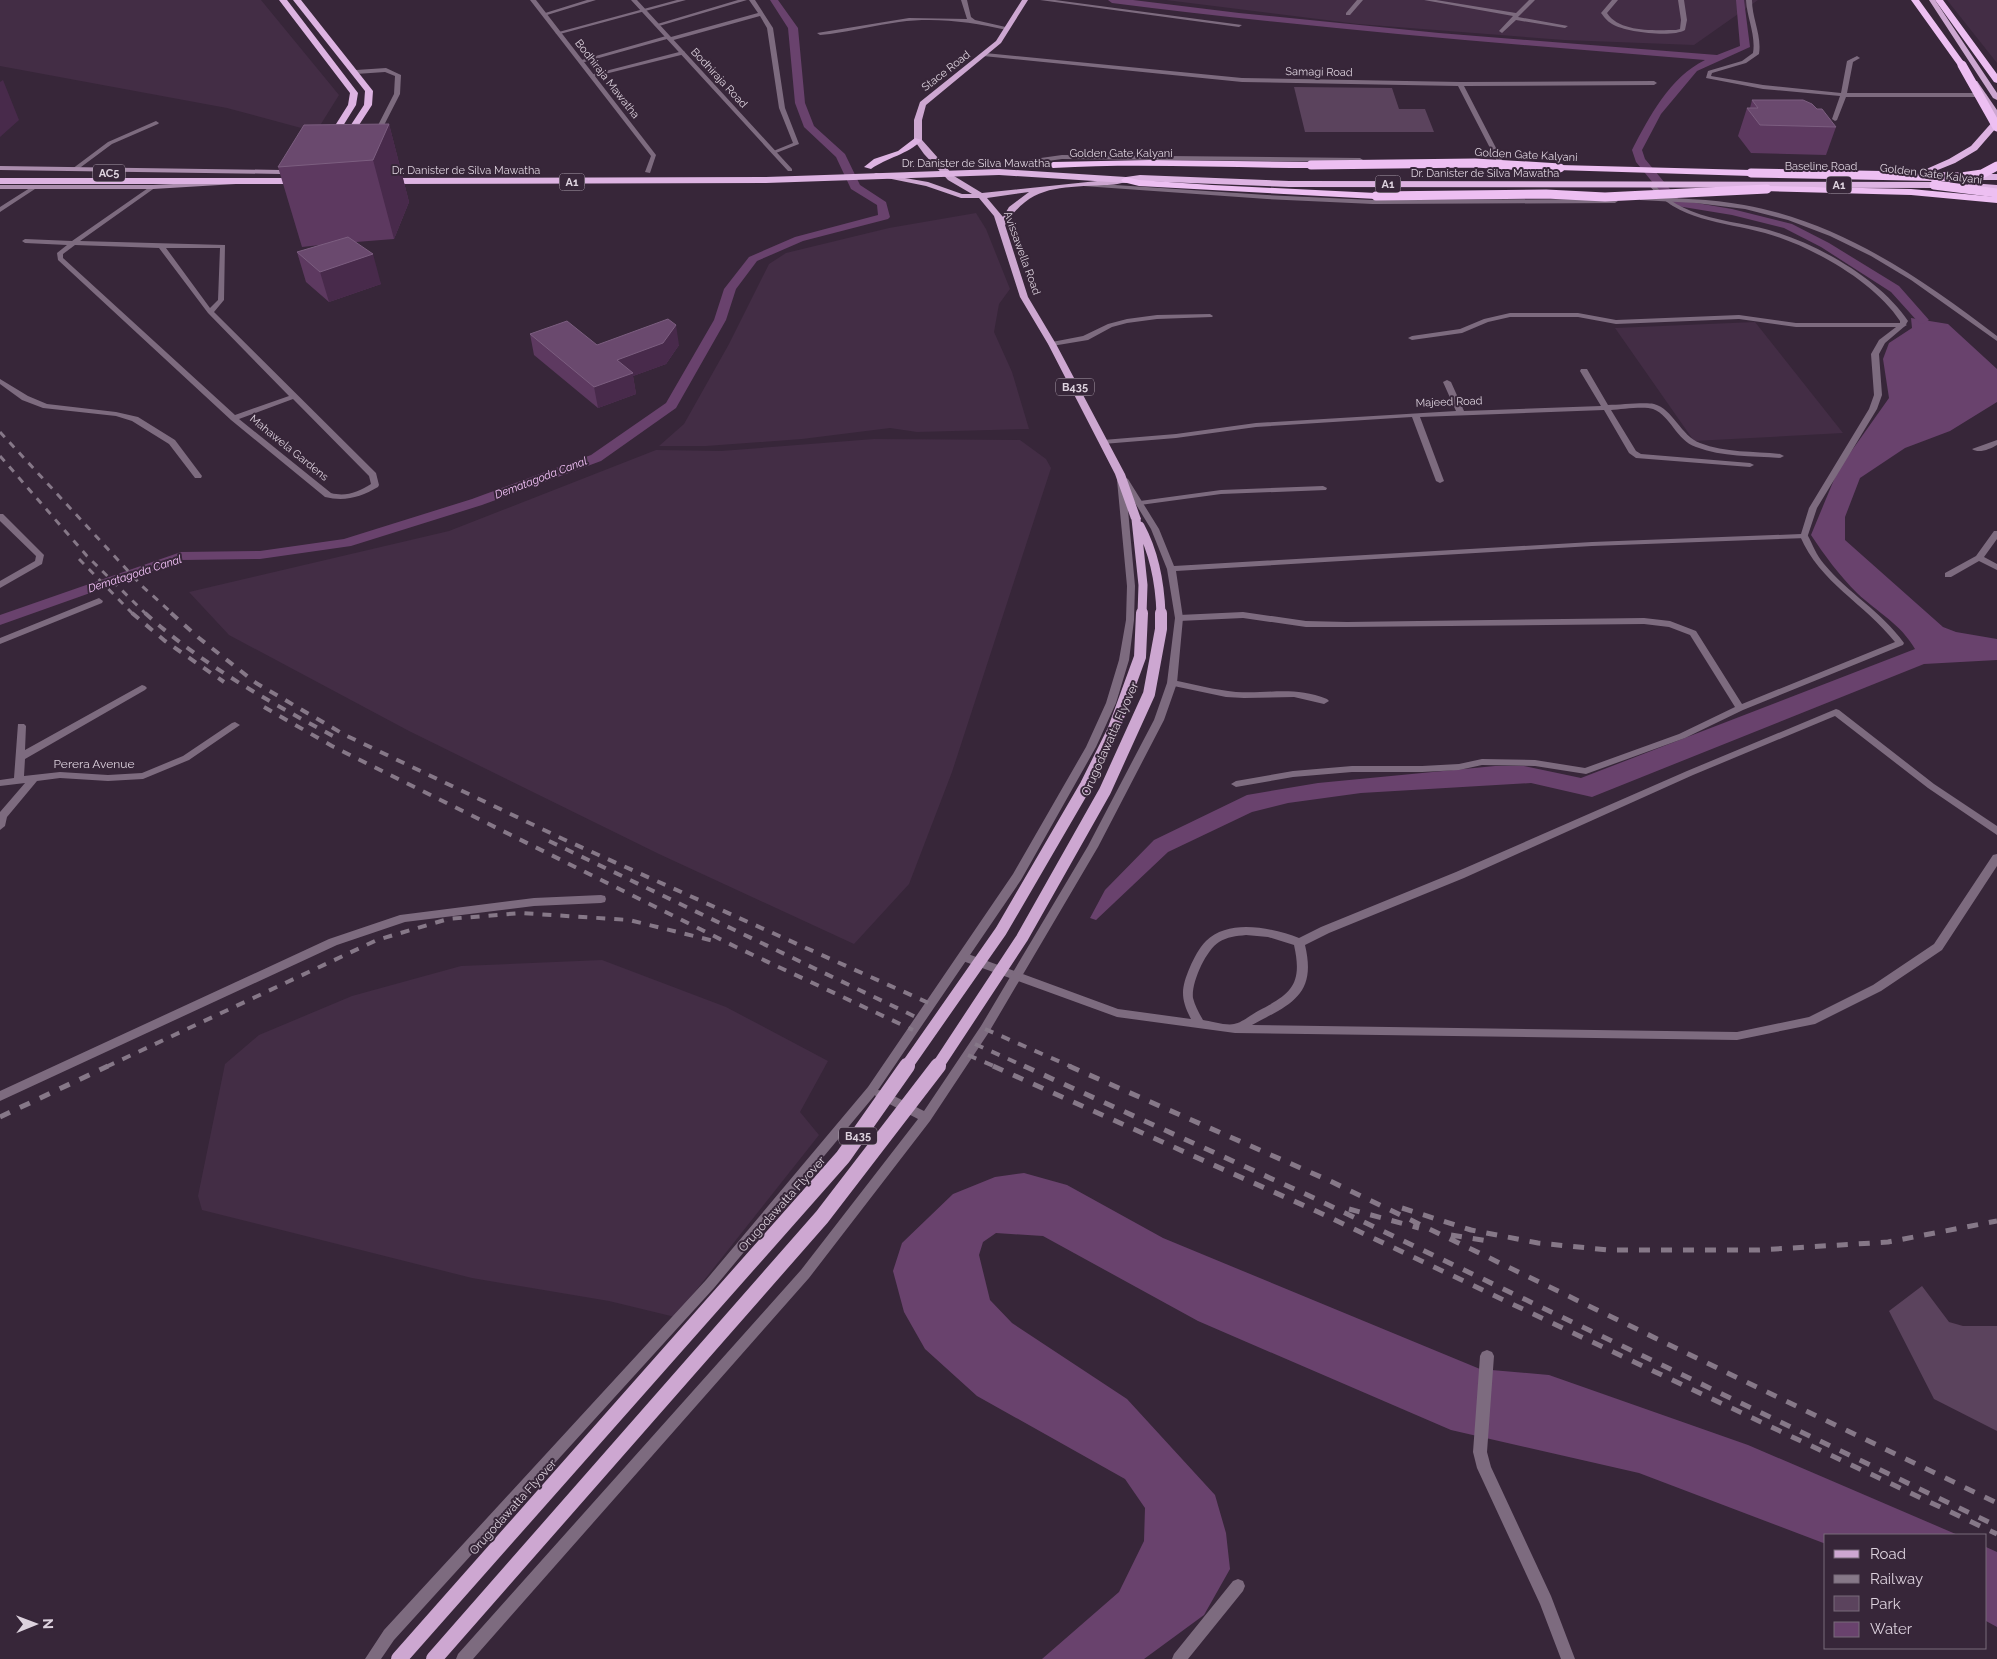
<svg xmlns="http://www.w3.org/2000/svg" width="1997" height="1659" viewBox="0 0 1997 1659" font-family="Raleway,sans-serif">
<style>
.built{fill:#432d45}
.green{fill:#5b435d}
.water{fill:#69426d}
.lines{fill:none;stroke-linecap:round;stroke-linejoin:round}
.canal{fill:#69426d;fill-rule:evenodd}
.minor{fill:#7d6b7f;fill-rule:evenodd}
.tertiary{fill:#7d6b7f;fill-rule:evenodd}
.secondary{fill:#aa8dad;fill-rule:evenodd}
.primary{fill:#cda7d1;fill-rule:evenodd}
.trunk{fill:#ddb3e2;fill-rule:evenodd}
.motorway{fill:#edbff2;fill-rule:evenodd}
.rail-far2{stroke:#867888;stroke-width:3;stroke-dasharray:7 7;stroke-linecap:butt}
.rail-far1{stroke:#867888;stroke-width:4;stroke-dasharray:9 9;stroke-linecap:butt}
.rail{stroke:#867888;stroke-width:5;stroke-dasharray:11 11;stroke-linecap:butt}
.primary-bridge-far2{stroke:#cda7d1;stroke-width:9}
.primary-bridge-far1{stroke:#cda7d1;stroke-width:12}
.primary-bridge{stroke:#cda7d1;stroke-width:16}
.motorway-bridge{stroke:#edbff2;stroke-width:9}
.wall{fill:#5d3960}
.shaded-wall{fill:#482a4b}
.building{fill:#6a496e;stroke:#7c5e80}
.labels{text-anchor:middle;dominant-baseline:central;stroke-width:4;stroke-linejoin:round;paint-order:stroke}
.far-street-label{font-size:11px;fill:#ddd2de;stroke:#372639}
.shield{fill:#372639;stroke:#ab9eac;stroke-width:1}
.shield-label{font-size:11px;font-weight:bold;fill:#ddd2de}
.far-water-label{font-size:11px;font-style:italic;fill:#f8c6fd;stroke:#372639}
.street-label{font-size:12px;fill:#ddd2de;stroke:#372639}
</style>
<rect width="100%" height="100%" fill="#372639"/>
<!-- built -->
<path class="built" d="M0,0H261L339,95L316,132L227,108L0,66Z
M1166,0H1758L1694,45L1564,40L1358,24Z
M1947,0H1997V63Z
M976,213L986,229L1010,289L999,304L994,332L1012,372L1029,429L917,432L890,428L802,439L706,446H659L684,424L729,344L769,264L786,253L889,228Z
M1755,322L1843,433L1694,441L1615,328Z
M874,439L1020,440L1046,459L1051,468L952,772L909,884L854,944L659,854L409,731L229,635L189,592L449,531L656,450L721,451Z
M602,960L726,1007L828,1061L800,1112L819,1135L675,1317L609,1301L472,1278L202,1210L198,1196L225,1064L259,1035L352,996L461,966Z"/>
<!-- green -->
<path class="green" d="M1294,87L1392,88L1399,109H1425L1434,132H1305Z
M1922,1286L1949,1322L1963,1326H1997V1431L1934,1399L1889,1311Z"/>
<!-- water -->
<path class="water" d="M1911,318L1948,324L1997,369V402L1950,431L1905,448L1860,478L1845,517V540L1943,627L1956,632L1997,639V660L1924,664L1592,797L1531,783L1361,793L1288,803L1252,812L1168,852L1096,920L1090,918L1105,890L1154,840L1247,795L1318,783L1495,766H1524L1581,778L1915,649C1900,623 1878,613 1857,593C1839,575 1825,556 1811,535L1838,470L1889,398L1883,359L1889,343L1912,328Z
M1024,1173L1067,1185L1163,1238L1480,1369L1549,1375L1748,1445L1958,1535H1826V1544L1639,1473L1451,1430L1198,1321L1043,1236L996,1233L983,1242L979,1255L990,1300L1012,1323L1127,1399L1215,1495L1226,1533L1230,1569L1204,1615L1144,1659H1042L1119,1592L1144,1541L1145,1508L1125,1479L977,1396L925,1349L904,1312L893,1271L902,1243L953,1194L995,1177Z
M1986,1547L1997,1552V1627L1986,1621Z"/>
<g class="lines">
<!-- canal -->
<path class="canal" d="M770,0H778L798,28L805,103L814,126L845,154L860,185L886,202L890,217L888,219L803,241L757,261L736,289L726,320L676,408L601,461L482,505L351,546L260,559L183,560L0,625V615L181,552L260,551L344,539L472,499L591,455L666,403L714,320L724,289L749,257L795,237L878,215L877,205L851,189L836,157L804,127L795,103L788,28Z
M1108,0H1133L1239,13L1439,33L1717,55L1740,46L1736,0H1744L1750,47L1697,71L1661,114L1642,150L1645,159L1679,200L1732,209L1792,224L1829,243L1899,286L1929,320L1923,324L1919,323L1891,292L1821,247L1784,228L1732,215L1671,205L1636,162L1632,150C1649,117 1670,77 1705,60C1507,44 1309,28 1112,3Z"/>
<!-- minor -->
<path class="minor" d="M587,0H596L547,15L542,14Z
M677,0H686L560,34L555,33Z
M738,0H747L659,26L654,25Z
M749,0H755L773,28L785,108L799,144L776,153L771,152L793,143L779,108L767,28L760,16L670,41L667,39L581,63L578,61L666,36L671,37L758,13Z
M961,0H967L971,17L975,20L1010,28L1007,30C971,22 936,17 899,22C876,25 853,31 830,34L820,35L817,33L909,18L967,19Z
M1040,0H1055L1242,25L1239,27Z
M1357,0H1363L1350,15H1346V13Z
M1424,0H1436L1516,13L1529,0H1535L1518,17L1568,26L1565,28L1516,20L1502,33L1499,31L1513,16Z
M1612,0H1618L1607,13C1620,33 1655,30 1676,30L1680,29L1681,20L1678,0H1684L1687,20L1685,30C1672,38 1625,32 1612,24C1607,21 1605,18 1601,13Z
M1746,0H1752C1752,19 1762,35 1759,54L1746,63L1712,73L1711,76L1763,85L1841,93L1847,61L1857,56L1860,58L1853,62L1847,93H1984L1987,95L1984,97H1846L1837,120L1835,121L1832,119L1840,96L1763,89L1706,78L1708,71L1742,61L1753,53C1756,35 1747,18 1746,0Z
M683,51L685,52V54L593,77L590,75Z
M985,53L1242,78L1460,82L1654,81L1657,83L1654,85L1464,86L1511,177L1508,179L1505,177L1458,86L1242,82L983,56V54Z
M386,68L401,75L400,94L379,135L376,137L373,135L394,94L395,76L385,72L356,74L353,72L356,70Z
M156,121L159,123L158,124L112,144L77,170L72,169L108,142Z
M1062,155L1360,158L1363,160L1360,162L1062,159L1012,166L1009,164L1012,162Z
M1085,183L1267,195L1373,200L1615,199L1618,201L1615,203L1373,204L1267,199L1083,186L1082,185Z
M33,186L38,187L0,212V207Z
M151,186L156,187L80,241L225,245L224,300L214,312L376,473L379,485L378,487C361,497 345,502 325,497L231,420L58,260L57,253L67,245L25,243L22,241L25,239L72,241ZM75,245L159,248L208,313L289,396L235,415L63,258V254ZM166,248H220L218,300L210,308ZM293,399L369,476L371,484C358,492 346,497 331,493L239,419Z
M1642,197C1676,198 1710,199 1744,205C1840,222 1921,278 1997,336V341L1911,280L1871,256L1830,236L1788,220L1745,209L1696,203L1640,200V198Z
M1510,313H1578L1616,320L1739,315L1796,323H1903L1907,325L1903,327H1796L1739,319L1616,324L1578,317H1510L1488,322L1462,333L1412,340L1408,338L1412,336L1460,329L1484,319Z
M1210,314L1213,316L1212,317L1157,319L1127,323L1112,327L1088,340L1052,346L1048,344L1052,342L1083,336L1108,324L1127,319L1157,315Z
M1581,369H1587L1608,405C1620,405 1644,402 1654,404C1673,409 1681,436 1700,443C1725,453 1754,451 1780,454L1784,456L1780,458C1752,456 1722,457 1696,447C1676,440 1671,416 1653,409C1645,406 1621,409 1611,410L1636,451L1641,454L1750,463L1754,465L1750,467L1636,458L1629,453L1604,410L1420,417L1444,481L1440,483L1436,481L1412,417L1256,427L1176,438L1103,444L1099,442L1103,440L1176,434L1256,423L1456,411L1443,382L1447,380L1451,382L1464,411L1601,406L1580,371Z
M0,379L28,396L47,404L116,412L138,417L175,440L202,476L201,478H195L169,444L132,421L116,416L43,408L22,400L0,384Z
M1997,440V445C1990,449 1979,454 1972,449Z
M1323,486L1327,488L1326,490L1221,494L1140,505L1136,503L1140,501L1221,490Z
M0,514H3L44,555L42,564L0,588V581L35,561L36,556L0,521Z
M1994,531H1997V539L1984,557L1997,564V570L1979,561L1951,577H1945V573L1976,556Z
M1801,534H1807C1813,545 1816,555 1824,564C1848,593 1882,612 1904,643L1903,645L1743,710L1685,738L1586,774L1535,766L1482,765L1459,770L1422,772H1352L1293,777L1236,787L1231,784L1236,781L1293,771L1352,766H1422L1459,764L1482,759L1535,760L1585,768L1679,734L1735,707L1690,635L1669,627L1644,624L1347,627H1306L1243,618L1179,621L1175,618L1179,615L1243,612L1306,621L1347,622L1644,618L1670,621L1696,631L1742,704L1895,642C1864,603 1820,583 1800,536Z
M99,598L103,601L102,603L0,644V638Z
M1172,680C1193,684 1215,690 1236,692C1270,694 1293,686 1327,699L1329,701L1324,704L1294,697L1244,698L1226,697L1169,685L1167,683Z
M142,685L145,686L147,688L145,690L25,759L24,776L60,772L108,775L142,773L183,756L232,723L235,722L240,725L189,760L143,779L108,781L60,778L37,781L7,817L5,826L0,830V812L25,783L0,786V780L14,778L18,724H24L26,726L25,750Z
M1836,709L1839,710L1934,784L1997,826V835L1928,788L1835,716L1693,775L1464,878L1329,933L1305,945C1317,995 1291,1004 1252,1025L1737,1032L1809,1017L1873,985L1934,944L1993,855L1997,854V866L1942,950L1881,991L1815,1024L1737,1040L1235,1033L1117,1017L960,960L959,957L960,954H968L1118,1009L1191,1019C1180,998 1181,988 1190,967C1194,958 1199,948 1206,941C1229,918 1273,928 1299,938L1321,927L1456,872L1687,771ZM1246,935L1268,937L1294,945C1303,985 1291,994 1258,1011C1251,1015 1241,1023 1234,1024C1227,1026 1210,1021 1203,1020C1199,1013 1195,1006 1193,998C1191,983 1206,950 1219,942C1227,937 1236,936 1246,935Z
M601,895L605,896L606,899L605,902L601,903L534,906L405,922L337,945L0,1101V1091L329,939L400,915L534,898Z
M1487,1350L1492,1352L1494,1356L1487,1452L1491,1467L1551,1596L1575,1659H1561L1540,1604L1477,1468L1473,1452L1480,1356L1482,1352Z
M1238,1579L1243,1581L1245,1586L1243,1591L1188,1659H1172L1174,1654L1233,1581Z"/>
<!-- tertiary -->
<path class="tertiary" d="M530,0H536L656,155L650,173L645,172L651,156Z
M631,0H637L792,169V171H788Z
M1651,182C1657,185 1659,191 1664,195C1672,202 1681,207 1691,211C1716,221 1743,223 1769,230C1818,244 1880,279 1908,321L1905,326L1885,343L1879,354L1882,395L1877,409L1817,508L1807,538L1592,546L1176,571L1183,618L1177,683L1164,720L1098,847L989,1032L930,1121L809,1278L473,1659H456L458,1654L801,1270L918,1119L876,1097L875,1095L714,1288L394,1640L381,1659H365L384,1630L706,1280L868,1087L1013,874L1086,747L1106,703L1119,660L1126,620L1127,586L1117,480L1124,477L1128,479L1159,529L1174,566L1592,542L1801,534L1809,508L1869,409L1874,395L1871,354L1879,340L1900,324V321C1874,281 1811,246 1765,233C1722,221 1678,222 1648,184ZM1126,488L1151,529L1167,569L1175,618L1167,683L1154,720L1088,846L981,1026L924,1111L884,1091L878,1090L1021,880L1096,747L1116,703L1129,660L1134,620L1135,586Z"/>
<!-- secondary -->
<path class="secondary" d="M0,166L281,170L284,172L281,174L0,170Z
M234,181L237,183L236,184L153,189H0V185H153Z"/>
<!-- primary -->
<path class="primary" d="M1022,0H1028L1001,43L926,105L922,120V140L954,176L982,193L1126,178L1130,180C1123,184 1112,185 1104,185C1060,188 1031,184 1005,225L1028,297L1056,344L1125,474L1141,519L1136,522L1131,519L1115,474L1048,344L1020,297L994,216L979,198H961L926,186L872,175L876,173L928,182L962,194H972L948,180L924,154L914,140V120L920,102L996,41ZM1029,192L1009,207L1003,217L987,198Z
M1929,0H1935L1997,93V100L1993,98Z
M1973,81H1977L1997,110V123L1993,121L1990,111L1972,82Z"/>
<!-- trunk -->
<path class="trunk" d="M279,0H287L358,93L356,105L333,142L326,140L348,105L350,93Z
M293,0H301L373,91L372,105L348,142L341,140L364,105L365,91Z
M1994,120H1997V127L1977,150L1955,163L1913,180L1906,178L1949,159L1971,146Z
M915,138L922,140C907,155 888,157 871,169L864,167L874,159L898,151Z
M999,169L1126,177L1140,175L1289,181L1949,182L1953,185L1949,188L1289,187L1140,181L1126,183L999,175L766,183L386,184L382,181L386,178L766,177Z
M1997,174V180H1968L1964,177L1968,174Z
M0,178H299L303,181L299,184H0Z
M1970,183L1997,185V191L1967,188L1966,186Z"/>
<!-- motorway -->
<path class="motorway" d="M1911,0H1919L1966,65L1965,67H1959Z
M1935,0H1943L1997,74V83L1994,82Z
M1150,160L1311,162L1316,165L1311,168C1225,168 1139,163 1053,168L1048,165L1053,162Z
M1560,165L1751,170L1756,173L1751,176L1557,170L1555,168Z
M1126,177L1139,180L1212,185L1376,193L1381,196L1376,199L1139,186L1123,182L1121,180Z
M1767,186L1911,189L1997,197V203L1911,195L1764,191L1762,189Z"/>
<!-- rail-far2 -->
<path class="rail-far2" d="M0,432L142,586L173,614
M0,456L87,556L146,614
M79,559L133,614"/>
<!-- rail-far1 -->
<path class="rail-far1" d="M132,613L165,641L224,682
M145,613C201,664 266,700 333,736
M171,613L199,638L256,683L345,735L563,839L931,1004
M264,707L332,746L736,947L913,1030
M549,841L920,1019
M985,1029L1072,1067
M975,1044L1026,1067
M968,1055L996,1067
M106,1067L377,940L448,919L521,913L629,920L714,941"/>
<!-- rail -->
<path class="rail" d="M993,1066L1316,1211L1997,1534
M1024,1066L1314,1198L1997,1526
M1069,1066L1330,1181L1997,1503
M0,1117L108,1066
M1402,1208L1471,1230L1538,1243L1608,1250H1759L1888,1242L1997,1221
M1349,1209L1419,1228
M1451,1235L1488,1241"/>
<!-- primary-bridge-far2 -->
<path class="primary-bridge-far2" d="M1136,519L1143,585L1142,614
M1140,526C1155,554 1160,583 1161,614"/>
<!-- primary-bridge-far1 -->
<path class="primary-bridge-far1" d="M906,1067L1001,931L1086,785L1113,731L1140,657L1142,613
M937,1067L1022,938L1105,791L1149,694L1161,629V613"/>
<!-- primary-bridge -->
<path class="primary-bridge" d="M399,1659L843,1157L907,1066
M434,1659L822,1217L938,1066"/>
<!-- motorway-bridge -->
<path class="motorway-bridge" d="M1962,65L1997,127
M1311,165L1475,163L1560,168
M1751,173L1961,177L1982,174L1997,166
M1934,185L1997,193
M1376,196L1546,194L1605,197L1767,189"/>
</g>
<!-- wall -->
<path class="wall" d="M1752,100L1817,109L1836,127L1826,155L1751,153L1738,136L1747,108H1750Z
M389,124L409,202L394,239L356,242L381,284L329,302L306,282L297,252L320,245L302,247L278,167Z
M530,334L597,345H679L666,364L633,376L636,394L598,408L534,355Z"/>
<!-- shaded-wall -->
<path class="shaded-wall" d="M3,80L19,120L0,137V82Z
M389,124L409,202L394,239L373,160Z
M373,254L381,284L329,302L320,272Z
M676,325L679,345L666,364L633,376L636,394L598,408L594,387L617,360Z"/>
<!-- building -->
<path class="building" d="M1752,100H1803L1812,104L1817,109H1822L1836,127L1760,125L1747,108H1758Z
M389,124L373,160L278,167L304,125Z
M348,237L373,254L320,272L297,252Z
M668,319L676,325L663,343L617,360L633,373L594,387L530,334L567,321L597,345Z"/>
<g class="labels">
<!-- far-street labels -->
<g class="far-street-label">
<text transform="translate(946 71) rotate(-38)">Stace Road</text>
<text transform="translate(1319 72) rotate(1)">Samagi Road</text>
<text transform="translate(719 78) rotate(47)">Bodhiraja Road</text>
<text transform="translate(607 79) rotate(52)">Bodhiraja Mawatha</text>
<text x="1121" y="153">Golden Gate Kalyani</text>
<text transform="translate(1526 155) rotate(3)">Golden Gate Kalyani</text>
<text x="976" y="163">Dr. Danister de Silva Mawatha</text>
<text x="1821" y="166">Baseline Road</text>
<text x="466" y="170">Dr. Danister de Silva Mawatha</text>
<text x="1485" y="173">Dr. Danister de Silva Mawatha</text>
<text transform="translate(1931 174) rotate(7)">Golden Gate Kalyani</text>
<text transform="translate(1022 253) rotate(70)">Avissawella Road</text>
<text transform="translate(1449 402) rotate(-2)">Majeed Road</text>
<text transform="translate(289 448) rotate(39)">Mahawela Gardens</text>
</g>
<!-- shield labels -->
<g class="shield">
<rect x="93" y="164.5" width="32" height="17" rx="4"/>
<rect x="559.5" y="173.5" width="25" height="17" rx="4"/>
<rect x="1375.5" y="175.5" width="25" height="17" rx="4"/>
<rect x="1826.5" y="176.5" width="25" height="17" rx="4"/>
<rect x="1056" y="378.5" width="38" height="17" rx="4"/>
<rect x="839" y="1127.5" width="38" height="17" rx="4"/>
</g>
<g class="shield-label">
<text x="109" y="173">AC5</text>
<text x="572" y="182">A1</text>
<text x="1388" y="184">A1</text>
<text x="1839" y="185">A1</text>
<text x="1075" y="387">B435</text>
<text x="858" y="1136">B435</text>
</g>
<!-- far-water labels -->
<g class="far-water-label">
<text transform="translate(541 478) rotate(-21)">Dematagoda Canal</text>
<text transform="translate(135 574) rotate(-18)">Dematagoda Canal</text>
</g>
<!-- street labels -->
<g class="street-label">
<text transform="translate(1110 739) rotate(-66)">Orugodawatta Flyover</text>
<text x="94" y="764">Perera Avenue</text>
<text transform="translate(782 1204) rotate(-48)">Orugodawatta Flyover</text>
<text transform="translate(513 1507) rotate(-48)">Orugodawatta Flyover</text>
</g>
</g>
<!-- legend -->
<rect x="1824" y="1534" width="162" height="115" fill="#372639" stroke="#796b7b"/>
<rect x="1834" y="1550" width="25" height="8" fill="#cda7d1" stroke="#796b7b"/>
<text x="1870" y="1559" font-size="15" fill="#ddd2de">Road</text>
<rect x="1834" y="1575" width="25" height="8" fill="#867888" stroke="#796b7b"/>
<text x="1870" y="1584" font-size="15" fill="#ddd2de">Railway</text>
<rect x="1834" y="1596" width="25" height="15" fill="#5b435d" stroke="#796b7b"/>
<text x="1870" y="1609" font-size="15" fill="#ddd2de">Park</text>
<rect x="1834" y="1622" width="25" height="15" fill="#69426d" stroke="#796b7b"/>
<text x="1870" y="1634" font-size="15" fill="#ddd2de">Water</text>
<!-- north arrow -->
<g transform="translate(35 1624) rotate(89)" stroke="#372639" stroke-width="4" paint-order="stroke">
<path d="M0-4L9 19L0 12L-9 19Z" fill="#ddd2de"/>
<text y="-8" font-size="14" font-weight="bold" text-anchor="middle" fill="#ddd2de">N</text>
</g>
</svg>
